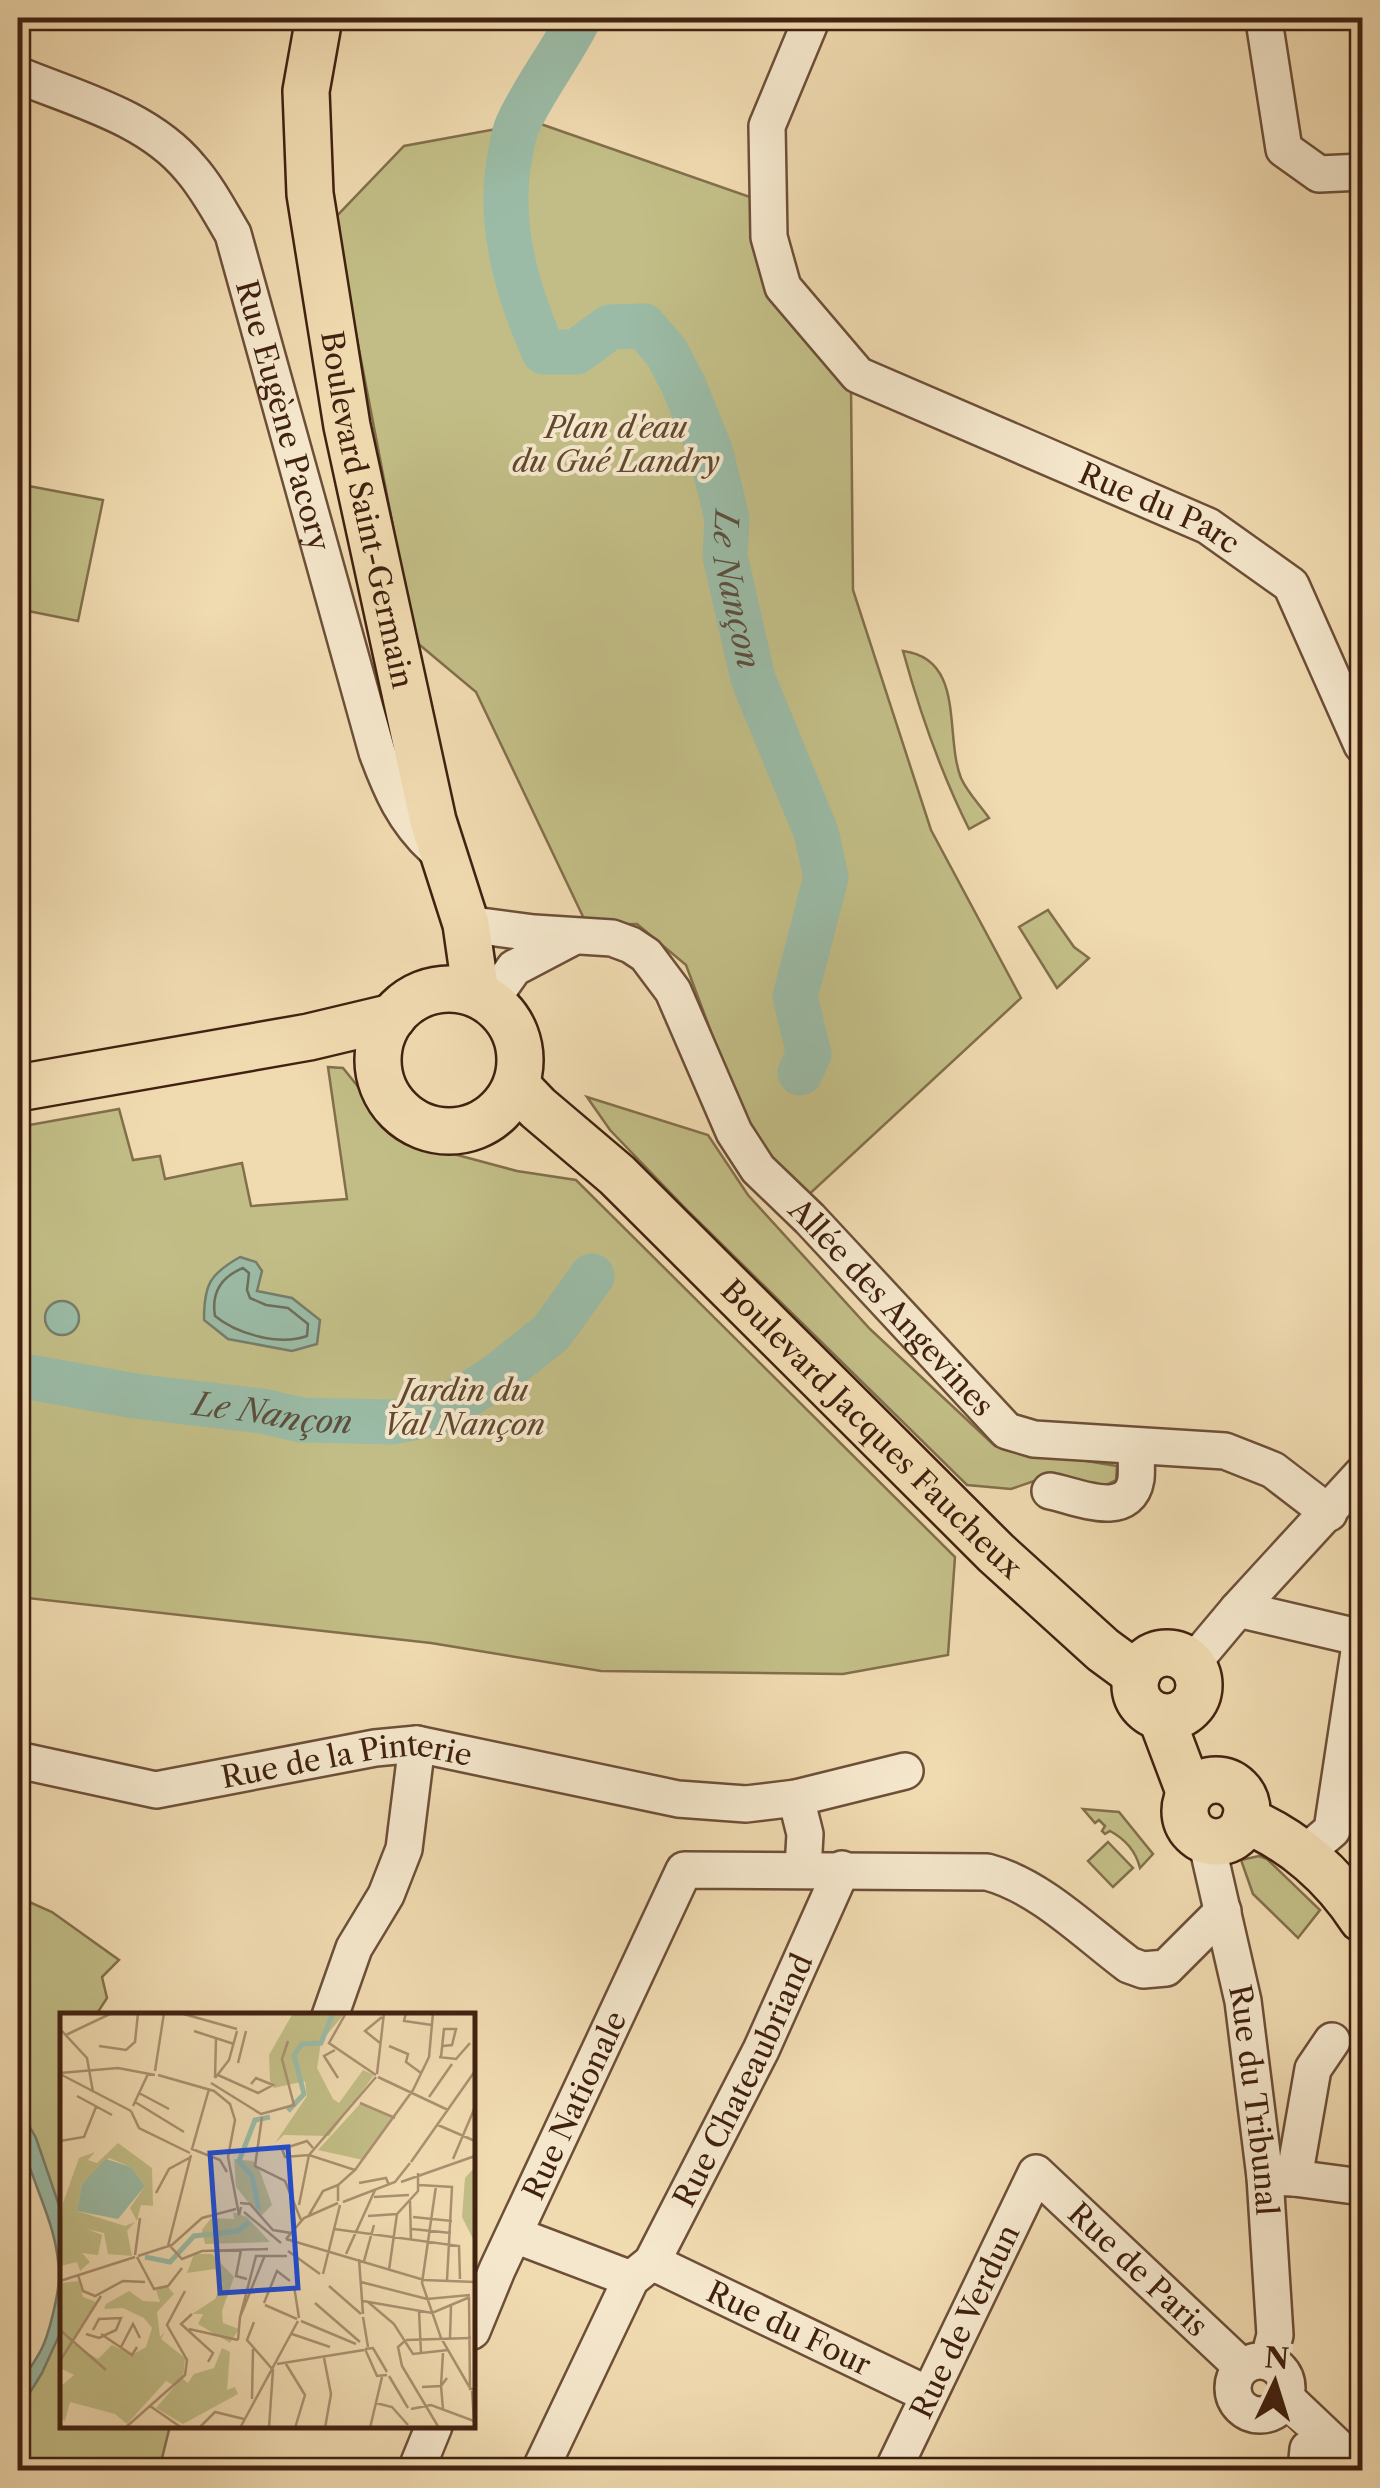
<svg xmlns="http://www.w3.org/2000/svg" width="1380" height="2488" viewBox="0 0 1380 2488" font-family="'Libre Caslon Text',serif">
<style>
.green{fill:#c2bd86;stroke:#826f4b;stroke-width:2.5}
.water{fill:#9bbba6;stroke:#777d6a;stroke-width:2.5}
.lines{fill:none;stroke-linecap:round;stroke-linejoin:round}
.shore{stroke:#6e6e5b;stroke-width:2.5}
.river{stroke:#9bbba6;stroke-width:45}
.minor-casing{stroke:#6d4f38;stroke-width:40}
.major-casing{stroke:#412110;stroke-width:50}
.minor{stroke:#f5e7cc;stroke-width:35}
.major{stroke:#f0dab0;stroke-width:45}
.labels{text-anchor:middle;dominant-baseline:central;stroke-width:8;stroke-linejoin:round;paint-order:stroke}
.street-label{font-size:30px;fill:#412110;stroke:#f5e7cc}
.park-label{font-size:30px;font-style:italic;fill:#61482e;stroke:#f5e7cc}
.water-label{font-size:32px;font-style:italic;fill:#5c4f3d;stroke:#f5e7cc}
.inset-river{fill:none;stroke:#9bbba6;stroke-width:5}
.inset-road{fill:none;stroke:#aa9070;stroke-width:2.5}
.view{fill:#1d4ed8;fill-opacity:0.15;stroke:#1d4ed8;stroke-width:5}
.inset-edge{fill:none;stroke:#412110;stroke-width:5}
</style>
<rect width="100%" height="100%" fill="#f0dab0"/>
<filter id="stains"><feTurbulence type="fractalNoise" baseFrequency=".002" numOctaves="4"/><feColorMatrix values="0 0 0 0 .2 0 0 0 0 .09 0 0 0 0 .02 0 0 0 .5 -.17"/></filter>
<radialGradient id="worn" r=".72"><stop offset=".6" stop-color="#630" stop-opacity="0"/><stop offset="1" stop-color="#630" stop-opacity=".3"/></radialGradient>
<!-- green -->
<path class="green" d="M535,122L750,197L851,386L853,590L931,830L1021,998L803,1200L753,1144L686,965L637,924L587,925L476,692L415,641L334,219L404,146Z
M18,484L103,500L78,621L18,609Z
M903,651C966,659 944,735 961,778C967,792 980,805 989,818L969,829C940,771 920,713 903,651Z
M1048,910L1074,947L1089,958L1057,988L1019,927Z
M328,1067L343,1068L401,1140L517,1171L576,1180L955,1557L948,1655L843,1674L601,1671L431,1643L18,1597V1127L119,1109L133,1160L160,1156L165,1179L242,1163L251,1206L347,1199Z
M587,1097L708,1135L748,1195L870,1329L995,1446L1117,1466L1116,1480L1102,1487L1061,1479L1037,1480L1011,1489L967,1485L689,1212L610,1130Z
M1083,1809L1119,1812L1153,1854L1140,1868C1136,1852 1125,1839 1110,1831L1105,1834L1102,1831L1105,1826L1099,1820L1095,1823Z
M1108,1842L1133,1868L1113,1887L1088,1861Z
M1259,1856L1267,1859L1320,1910L1298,1938L1253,1894L1241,1860Z
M18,1897L52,1912L119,1960L102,1977L107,1998L96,2015L62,2016V2264L60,2225L18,2112Z
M62,2307V2426H170L159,2470H18V2396L59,2324Z"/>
<!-- water -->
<path class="water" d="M240,1257L256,1262L262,1271L257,1291L292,1298L320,1320L317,1344L292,1351L228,1339L204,1320C204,1284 210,1274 240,1257Z
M45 1318a17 17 0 1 1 34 0a17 17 0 1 1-34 0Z
M18,2106L36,2138L62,2214V2329L42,2373L18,2412C17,2378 26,2378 41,2350C49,2335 59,2293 59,2276C59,2215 17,2165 18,2106Z"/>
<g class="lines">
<!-- shore -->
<path class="shore" d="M243,1268L249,1273L247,1290L250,1298L266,1305L288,1308L308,1324L307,1336C279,1346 237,1334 215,1316C211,1292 221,1277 243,1268Z"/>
<!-- river -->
<g class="river">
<path id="s1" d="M579,18C561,55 534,88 517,126C513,135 512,146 510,156C497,223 517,291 544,352H576L610,327L644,326L667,353L684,386L711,453L727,518L725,556L753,679L816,832L826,877L795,997L809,1054L800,1073"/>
<path id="s2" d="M18,1375L135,1396L262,1411L301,1420L393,1422L437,1413L493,1379L551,1333L592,1276"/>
</g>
<!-- minor casing -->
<g class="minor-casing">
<g id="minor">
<path id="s3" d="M812,18L767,126L769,237L783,287L858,375L1208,526L1291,585L1362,745"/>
<path d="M1268,18L1265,27L1284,149L1319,174L1362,172"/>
<path id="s4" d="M18,75C76,99 148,117 190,168C207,187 220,212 233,234L377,752C391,790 404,820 434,848"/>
<path id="s5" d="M466,924L534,933L612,938L631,945L646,955L673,991L734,1132L758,1169L810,1219L1007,1431L1034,1439L1225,1451L1273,1470L1329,1513"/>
<path d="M490,1002L514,968L573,937"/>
<path d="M1050,1491C1074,1495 1129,1522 1136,1479C1137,1469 1136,1457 1136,1446"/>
<path d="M1238,1609L1362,1638"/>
<path d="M1191,1665L1238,1609L1362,1474"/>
<path id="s6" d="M18,1760L156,1790L375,1748L417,1744L678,1799L746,1804L796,1798L905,1771"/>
<path d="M796,1798L805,1834L803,1869"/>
<path id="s7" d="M1206,1840L1243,2001L1265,2177L1275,2335L1268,2362"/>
<path d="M1304,1854L1332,1830L1361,1638"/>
<path d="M330,2016L354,1948L386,1895L404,1849L417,1744"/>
<path d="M1265,2177L1294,2178L1313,2069L1332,2041"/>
<path d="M1294,2178L1362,2187"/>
<path d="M515,2235L631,2279"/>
<path id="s8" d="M652,2262L927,2394"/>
<path id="s9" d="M472,2331L497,2270L684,1870L987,1872C1040,1886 1085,1932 1129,1965L1143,1970L1166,1968L1223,1911"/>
<circle cx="1260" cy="2388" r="27"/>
<path d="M1285,2397L1362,2470"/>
<path d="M416,2470L434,2426"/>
<path id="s10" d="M540,2470L631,2279L652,2262L761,2050L842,1869"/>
<path id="s11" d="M893,2470L1036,2173L1242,2367"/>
<path d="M1306,2470L1308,2449"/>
</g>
</g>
<!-- major casing -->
<g class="major-casing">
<g id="major">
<path id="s12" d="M319,18L306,91L310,194L347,426L433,821L466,924L476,994"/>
<circle cx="449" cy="1060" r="71"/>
<path id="s13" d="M516,1085L538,1108L617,1175L996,1553L1103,1650L1137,1675"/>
<path d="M18,1088L309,1037L393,1017"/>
<circle cx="1167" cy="1685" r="32"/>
<path d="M1161,1717L1190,1794"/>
<circle cx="1216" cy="1811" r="31"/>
<path d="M1245,1820C1294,1840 1334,1876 1362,1919"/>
</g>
</g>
<!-- minor -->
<use href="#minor" class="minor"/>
<!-- major -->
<use href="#major" class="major"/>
</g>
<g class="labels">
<!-- street labels -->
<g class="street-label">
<text stroke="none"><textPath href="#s4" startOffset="465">Rue Eugène Pacory</textPath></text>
<text stroke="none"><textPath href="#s12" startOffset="498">Boulevard Saint-Germain</textPath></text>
<text stroke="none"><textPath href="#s3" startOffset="725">Rue du Parc</textPath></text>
<text stroke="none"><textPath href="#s5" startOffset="620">Allée des Angevines</textPath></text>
<text stroke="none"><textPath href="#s13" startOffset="495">Boulevard Jacques Faucheux</textPath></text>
<text stroke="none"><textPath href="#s6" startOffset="335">Rue de la Pinterie</textPath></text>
<text stroke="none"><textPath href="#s10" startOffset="442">Rue Chateaubriand</textPath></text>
<text stroke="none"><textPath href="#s7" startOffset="265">Rue du Tribunal</textPath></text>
<text stroke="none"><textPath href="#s9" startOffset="248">Rue Nationale</textPath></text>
<text stroke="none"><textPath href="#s11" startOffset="470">Rue de Paris</textPath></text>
<text stroke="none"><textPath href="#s11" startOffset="165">Rue de Verdun</textPath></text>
<text stroke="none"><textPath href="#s8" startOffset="152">Rue du Four</textPath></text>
</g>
<!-- park labels -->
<g class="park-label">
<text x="616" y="427">Plan d'eau<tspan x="616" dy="34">du Gué Landry</tspan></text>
<text x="464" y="1390">Jardin du<tspan x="464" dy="34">Val Nançon</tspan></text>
</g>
<!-- water labels -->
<g class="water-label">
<text stroke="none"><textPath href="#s1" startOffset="750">Le Nançon</textPath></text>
<text stroke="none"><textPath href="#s2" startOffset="258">Le Nançon</textPath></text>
</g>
</g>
<!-- overview -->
<g transform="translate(60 2013)">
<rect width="415" height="415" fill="#f0dab0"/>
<path d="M233,0H285L261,29L257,55L273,86L279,90L303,57L314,62L269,123L224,122L215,130L247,83L245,68L214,75L210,68L209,42ZM300,91L332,105L303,147L258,137ZM58,130L92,155L93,193L81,192L77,208L70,195L85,173L71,154L49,145L22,171L17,198L65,213L75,209L67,218L72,243L48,241L44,220L27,216L42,222L38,242L22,240L30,249L20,258L17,249L0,253L3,190L19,145L35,139L28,147L37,150ZM174,146L193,148L200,158L212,192L200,204L176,174ZM415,154V230L402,204L405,165ZM173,199L187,204L210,229L145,231L142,217L151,205L174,206ZM134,241H152L174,264L162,298L163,310L179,316L170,330L138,311L143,301H132L155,286L163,271L155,256L127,260ZM19,268L23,284L36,289L12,330L38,346L52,332L72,342L86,334L92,315L84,305L63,295L44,296L46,291L69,278L83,288L100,289L96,277L108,274L114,281L97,299L100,324L105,319L101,326L125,345L123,366L128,370L134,361L154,355L162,335L170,339L167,377L175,374L178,381L123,411L96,395L115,373L106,368L67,411L55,401L10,389L5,408L0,406V374L14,362L0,355V270Z" fill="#c2bd86"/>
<path d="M46,146L71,154L85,173L58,206L17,198L22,171Z" fill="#9bbba6"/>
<path class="inset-river" d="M228,98L244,81L234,42L242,31L261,30L273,0M199,197L192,163L179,148L195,107L210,104M85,244L110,249L134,223L178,218L189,209"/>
<path class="inset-road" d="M120,0L177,16M286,0L269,30L316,62M346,0L344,8L372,12M0,16L27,45L33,79M134,18L174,31M6,22L52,0M320,30L305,18L322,4M39,33L66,37L75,29L78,0M329,33L348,41L346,49L361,60M275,37L264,43L278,65M379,44L396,46L410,30M381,44L384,16H396L392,32L383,33M178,50L186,18M95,58L104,0M0,60L58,55L95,62M0,61L71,98M317,61L324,0M98,62L154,78L170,91L175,107L168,144L179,202L181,194M158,62L198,80L213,72L196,65L191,71M318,64L388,97M155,65L169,47L177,18M155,65L156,26M151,70L201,101L234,92L222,46L228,28M149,76L132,136L160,147L167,159M79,80L109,96M17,83L52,102M369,84L392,51M75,89L124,119M300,90L335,105M73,93L88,61M71,98L79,115L130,140M202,104L195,153L225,168L241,207M378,112L415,128M0,128L24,124L36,94M253,135L247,128L222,136L225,144L249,142L295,157L278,172V188M393,146L415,94M351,149L415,58M295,157L353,77L369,44L373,0M341,169L415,143M299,170L326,165L329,172M359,172L392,174L387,267M376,173L362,270L381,325L410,375M96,180L109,156L131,144M314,184L349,182M350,188L351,228M283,189L335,169L350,150M180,190L190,191L213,217L231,220M239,192L249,142L316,64M184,199L221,230M249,202L263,178L278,172M308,203L337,201L358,178V160M353,204L392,208M274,216L399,233L400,266M352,216L391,220M226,226L364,267L415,269M226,226L244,205L278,190M108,233L131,142M110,233L122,246L142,238L208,236M181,237L176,263L187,266M228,238L260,261M286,241L315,177M75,242L80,205M78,243L112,232L142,205L176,196M77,244L94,276L108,273L122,255M299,246L303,301M304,248L314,212M329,257L337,201M263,261L280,192M18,262L23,278L35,283L63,268L85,269M0,268L75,244M301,269L367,286L410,282M234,273L239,305M269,273L301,301M409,285L410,376H415M303,288L372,300L410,284M308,289L334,311L353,341L388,337M204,290L217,258L230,268M255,290L300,329M205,292L237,306M359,298L361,340M132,301L121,311L153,340L148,349M180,304L196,243H227M303,304L308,334M241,308L296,331M194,309L187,327L213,357L209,415M129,316L178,327M0,317L46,357M26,321L39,325L56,317L61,305L39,306L33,317M41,321L72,342L77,334M232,321L270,334M390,325L391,293M178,327L180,304L205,242M346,327L338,334L342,353L379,415M346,327L411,325M61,334L73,311L80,325M305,336L317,363L327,362M305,336L313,335L327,359M264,345L271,381L265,415M0,348L41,283M217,351L304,337M226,351L245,382L235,415M329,363L348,395M362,374L381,373L383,340M412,378L414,408M192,386L193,336M316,390L332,394L348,412M90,393L122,415M351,396L371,392L414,408M383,396L381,373L387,365M65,415L125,362L127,347L107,312L125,278M139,415L155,399L184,406M180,415L238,308M310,415L322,364"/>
<path class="view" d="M228,134L238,275L160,280L150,140Z"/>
<rect width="415" height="415" class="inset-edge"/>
</g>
<!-- margin -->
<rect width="1380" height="2488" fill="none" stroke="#f0dab0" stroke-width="60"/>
<rect x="20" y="20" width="1340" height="2448" fill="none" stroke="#412110" stroke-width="5"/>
<rect x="30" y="30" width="1320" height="2428" fill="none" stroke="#412110" stroke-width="2.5"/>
<!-- north arrow -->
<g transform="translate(1275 2383) rotate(4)" stroke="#f5e7cc" stroke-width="8" paint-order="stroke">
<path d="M0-8L18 38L0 25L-18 38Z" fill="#412110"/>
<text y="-15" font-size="28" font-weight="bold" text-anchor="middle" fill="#412110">N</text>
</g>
<rect width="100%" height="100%" filter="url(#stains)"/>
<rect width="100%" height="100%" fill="url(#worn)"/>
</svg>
